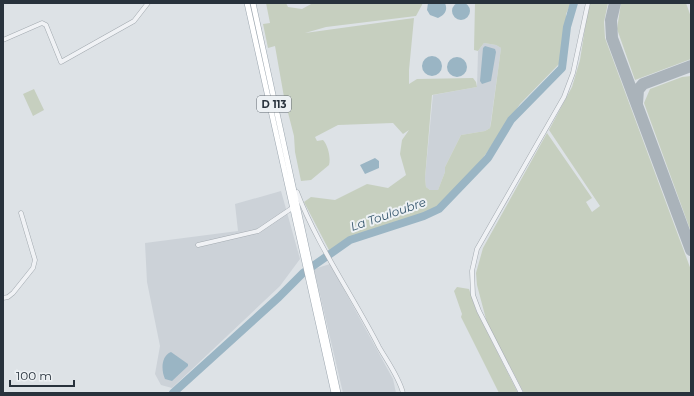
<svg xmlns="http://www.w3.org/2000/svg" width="694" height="396" viewBox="0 0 694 396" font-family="Montserrat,sans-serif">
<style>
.built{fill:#ccd2d8}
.green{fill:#c6cfbf}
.water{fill:#9ab5c4}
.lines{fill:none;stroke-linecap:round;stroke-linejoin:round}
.river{stroke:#9ab5c4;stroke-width:8}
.taxiway{stroke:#aab3ba;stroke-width:12}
.minor-casing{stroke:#a3aab0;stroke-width:5}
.major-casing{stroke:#9ea8b1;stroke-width:6}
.minor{stroke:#f0f2f5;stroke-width:4}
.major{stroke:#fff;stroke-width:5}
.labels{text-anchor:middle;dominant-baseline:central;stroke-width:4;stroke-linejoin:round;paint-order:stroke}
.shield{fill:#edf1f4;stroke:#636b73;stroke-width:1}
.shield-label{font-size:10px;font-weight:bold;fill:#28323c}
.water-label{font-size:12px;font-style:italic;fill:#35566c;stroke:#edf1f4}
</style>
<rect width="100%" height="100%" fill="#dde2e6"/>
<!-- built -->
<path class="built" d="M484,43L496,45L501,48L490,128L485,131L461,135L445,167V172L438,190H430L426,187L425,178L433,95L477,87L478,51Z
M281,191L300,259L280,286L172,388L161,385L155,374L160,346L147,282L145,243L238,231L235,204Z
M330,264L393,379L396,393H343L314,269Z"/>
<!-- green -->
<path class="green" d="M266,3H286L288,7L302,9L313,3H423L416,16L326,27L305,33L414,18L409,70V84L417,79L473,78L476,82L477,87L432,95L425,178L426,187L430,190H438L445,172V167L461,135L485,131L490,128L491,123L501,48L496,45L484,43L478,51L474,50L475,3H571L566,14V22L559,64L520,104L483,158L458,187L435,209L394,224L347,238L330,252L304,202L311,197L335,200L367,184L388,188L406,175L400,154L402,140L409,130L403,134L393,123L338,125L315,137L317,141L323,140C328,145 331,158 329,165L311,180L301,181L295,152L294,136L284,97L275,46L268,48L263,24L270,23Z
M589,3H608L604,22L605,38L691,270V393H524L487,323L477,285L476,273L483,248L547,133L592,198L586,202L592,212L600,206L549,130L572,87L580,60Z
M621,3H686L691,17V59L635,80L617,29Z
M691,76V232L644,103L650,89L682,77Z
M34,89L44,110L33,116L23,94Z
M457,287L469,289L476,310L518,393H499L461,317L462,314L454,291Z"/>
<!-- water -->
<path class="water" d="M452 11a9 9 0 1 1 18 0a9 9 0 1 1-18 0Z
M428,3H445C448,10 445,15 438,18L430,15L427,10Z
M485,46L495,49L496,52L491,81L482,84L480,81L483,48Z
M422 66a10 10 0 1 1 20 0a10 10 0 1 1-20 0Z
M447 67a10 10 0 1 1 20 0a10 10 0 1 1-20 0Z
M375,158L379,161V168L365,174L360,165Z
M171,352L188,364V366L172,381L165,379C161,370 161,356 171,352Z"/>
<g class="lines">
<!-- river -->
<path class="river" d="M173,393L279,297L303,273L350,240L424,216L439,209L488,158L511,120L562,68L567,27L574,3"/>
<!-- taxiway -->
<path class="taxiway" d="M615,3L611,20L612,38L691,250
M637,103L638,90L643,84L691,66"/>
<!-- minor casing -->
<g class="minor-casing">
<path id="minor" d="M3,40L42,23L46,25L61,62L134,21L148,3
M292,194L297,192C317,245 353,296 379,347C387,361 399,377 403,393
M198,245L258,231L295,206
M3,298L8,297L13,293L33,268L35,260L21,213
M521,393L479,311L473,295L472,271L477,249L564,97L573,73L588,3"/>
</g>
<!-- major casing -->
<g class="major-casing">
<path id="major" d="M247,3L334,393
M253,3L338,393"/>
</g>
<!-- minor -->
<use href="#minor" class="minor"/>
<!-- major -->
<use href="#major" class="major"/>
</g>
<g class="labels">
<!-- shield labels -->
<rect class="shield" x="257" y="96" width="34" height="16" rx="3"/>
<g class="shield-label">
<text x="274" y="104">D 113</text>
</g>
<!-- water labels -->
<g class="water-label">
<text transform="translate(388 214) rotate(-19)">La Touloubre</text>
</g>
</g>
<!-- border -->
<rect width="694" height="396" fill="none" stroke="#28323c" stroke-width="8"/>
<!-- scale -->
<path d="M10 380v6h64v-6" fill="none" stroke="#28323c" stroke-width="2"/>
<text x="16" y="380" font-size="12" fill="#28323c" stroke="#edf1f4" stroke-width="3" paint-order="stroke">100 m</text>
</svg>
